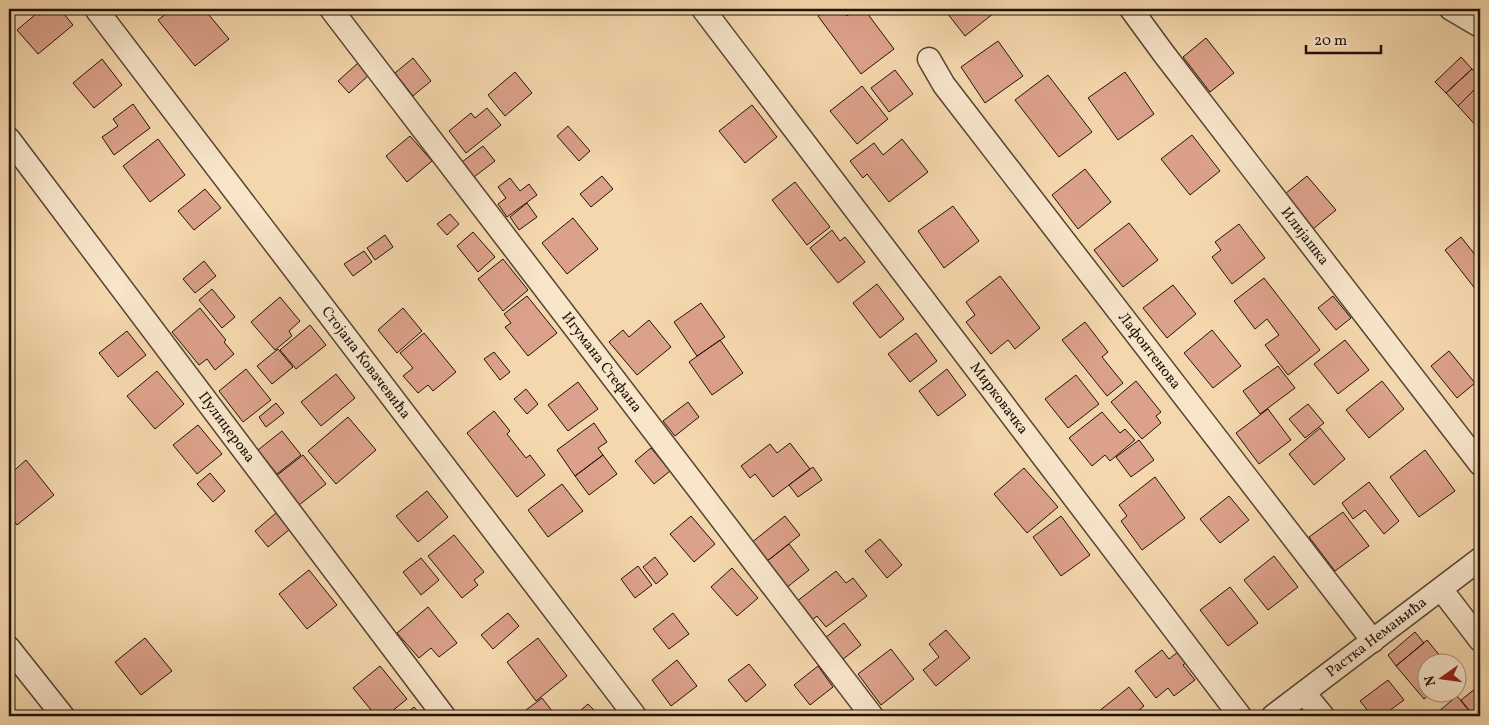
<svg xmlns="http://www.w3.org/2000/svg" width="1489" height="725" viewBox="0 0 1489 725" font-family="Vollkorn,serif">
<style>
.building{fill:#dca18a;stroke:#1f1308}
.lines{fill:none;stroke-linecap:round;stroke-linejoin:round}
.minor-casing{stroke:#544431;stroke-width:25}
.minor{stroke:#f8e5ca;stroke-width:22}
.labels{text-anchor:middle;dominant-baseline:central;stroke-width:4.5;stroke-linejoin:round;paint-order:stroke}
.street-label{font-size:15px;fill:#1f1308;stroke:#f8e5ca}
</style>
<rect width="100%" height="100%" fill="#f5d7ad"/>
<filter id="stains"><feTurbulence type="fractalNoise" baseFrequency=".004" numOctaves="4"/><feColorMatrix values="0 0 0 0 .2 0 0 0 0 .09 0 0 0 0 .02 0 0 0 .5 -.17"/></filter>
<radialGradient id="worn" r=".72"><stop offset=".6" stop-color="#630" stop-opacity="0"/><stop offset="1" stop-color="#630" stop-opacity=".3"/></radialGradient>
<!-- building -->
<path class="building" d="M42,9H60L73,25L38,54L17,30Z
M172,9H204L229,39L195,66L158,20Z
M828,9H841L847,16L856,9H864L894,49L861,74L818,16Z
M944,9H999L965,36Z
M1206,38L1234,73L1210,92L1183,57Z
M998,41L1023,76L985,103L961,67Z
M1461,57L1472,69L1446,93L1435,82Z
M413,58L431,81L413,96L395,73Z
M102,59L122,85L94,108L73,83Z
M358,63L369,75L349,93L338,81Z
M1472,69L1480,77V84L1458,106L1446,93Z
M895,70L913,94L889,112L871,88Z
M515,72L532,93L505,116L488,95Z
M1125,72L1154,114L1118,140L1088,98Z
M1048,75L1092,132L1059,157L1015,100Z
M1480,84V130L1458,106Z
M862,86L888,119L857,144L830,111Z
M133,104L150,128L114,155L102,137L118,126L113,119Z
M752,105L777,137L745,163L719,131Z
M487,108L501,125L466,153L449,131L471,113L475,118Z
M568,126L590,151L579,161L557,136Z
M1192,135L1220,171L1190,195L1161,159Z
M410,136L432,161L407,182L386,156Z
M158,139L185,175L150,202L123,166Z
M902,139L928,172L889,202L867,174L863,178L850,161L874,143L883,155Z
M483,146L495,161L474,177L462,162Z
M1085,169L1111,202L1078,229L1052,195Z
M602,176L613,189L591,207L580,194Z
M1307,176L1336,210L1313,229L1285,194Z
M510,178L520,191L529,184L537,195L507,217L498,204L506,198L498,187Z
M795,182L830,227L807,245L772,200Z
M205,189L221,208L194,230L178,211Z
M527,203L537,217L519,230L510,217Z
M953,206L979,241L944,268L918,231Z
M450,214L459,224L447,235L437,224Z
M573,218L598,249L567,274L542,243Z
M1129,223L1158,260L1123,287L1094,250Z
M1239,224L1265,258L1232,284L1212,257L1221,250L1215,242Z
M832,230L840,241L845,237L865,262L838,283L810,248Z
M473,232L495,257L478,272L457,246Z
M385,235L393,247L375,260L367,248Z
M1461,237L1480,261V295L1445,250Z
M364,251L372,262L353,276L344,264Z
M503,259L528,290L503,311L478,279Z
M204,261L216,276L195,293L183,279Z
M1000,276L1040,328L1015,349L1008,340L991,354L966,322L975,315L966,302Z
M1264,278L1320,350L1288,375L1265,345L1279,335L1267,319L1255,329L1234,301Z
M877,284L904,319L880,338L853,303Z
M1173,285L1196,314L1167,338L1143,308Z
M212,289L235,317L222,328L199,300Z
M527,296L557,333L528,356L505,327L511,323L504,314Z
M1333,296L1351,318L1336,330L1318,308Z
M280,297L300,321L289,331L292,336L275,350L251,322Z
M701,303L725,337L697,356L674,322Z
M200,308L226,340L224,342L234,354L215,370L207,359L199,365L172,332Z
M403,308L422,331L397,353L378,330Z
M649,320L671,347L637,375L609,342L623,330L629,337Z
M1085,322L1108,352L1102,357L1123,383L1107,396L1062,340Z
M310,325L326,345L296,369L280,350Z
M1212,330L1241,366L1213,388L1184,353Z
M127,331L146,355L118,377L99,353Z
M424,333L456,372L433,391L428,385L418,393L403,376L413,368L400,353Z
M916,333L937,361L910,382L888,354Z
M720,340L743,373L712,395L689,362Z
M1345,340L1369,370L1338,394L1314,364Z
M278,349L293,367L272,384L257,366Z
M1449,351L1475,383L1457,398L1431,366Z
M494,352L510,372L500,380L484,359Z
M1278,366L1295,388L1260,414L1243,391Z
M246,369L271,400L243,422L219,391Z
M947,369L966,395L938,416L919,391Z
M157,371L184,404L155,429L127,396Z
M336,374L355,398L321,426L301,402Z
M1076,375L1099,404L1068,428L1045,399Z
M1136,381L1161,412L1156,416L1161,423L1142,439L1111,402Z
M1382,381L1404,409L1369,438L1346,410Z
M578,382L598,409L568,431L548,405Z
M526,389L538,404L527,414L514,399Z
M688,402L699,417L675,436L663,421Z
M276,403L284,413L266,427L259,417Z
M1308,404L1324,423L1305,438L1289,419Z
M1268,409L1291,440L1259,464L1236,433Z
M494,411L510,431L507,434L526,458L530,455L545,475L517,497L467,433Z
M1102,412L1120,433L1125,429L1135,440L1110,461L1105,455L1092,466L1069,438Z
M348,417L376,450L336,484L308,451Z
M594,423L607,442L598,448L603,455L575,476L557,450Z
M198,425L222,454L197,474L173,445Z
M1320,428L1345,459L1314,485L1289,454Z
M282,431L301,455L277,474L258,450Z
M1139,440L1154,460L1131,477L1116,457Z
M790,443L810,469L773,497L755,474L750,478L741,466L770,444L777,453Z
M651,448L670,471L654,484L635,461Z
M1425,450L1455,491L1419,517L1390,477Z
M303,455L326,484L299,505L276,476Z
M603,455L617,474L589,495L575,476Z
M26,460L54,495L17,525L9,514V475Z
M813,467L822,480L798,497L789,485Z
M1024,468L1058,507L1027,533L994,494Z
M210,473L225,491L213,502L197,484Z
M1155,477L1185,518L1142,550L1121,521L1127,516L1119,505Z
M1369,482L1399,521L1384,534L1365,510L1353,519L1342,503Z
M562,484L583,511L548,537L528,510Z
M427,491L448,517L418,542L396,516Z
M1229,496L1249,520L1220,543L1200,519Z
M1343,512L1369,546L1335,571L1309,537Z
M276,513L290,529L268,547L255,531Z
M691,516L715,544L694,562L670,534Z
M785,516L800,535L766,562L751,543Z
M1061,516L1090,555L1061,576L1033,537Z
M454,535L484,572L474,580L478,585L462,598L428,556Z
M880,539L902,565L887,578L865,551Z
M789,544L809,570L786,588L766,562Z
M1274,556L1298,587L1268,610L1244,580Z
M655,557L668,574L656,584L643,567Z
M421,558L439,580L421,595L403,572Z
M638,566L652,585L635,598L621,579Z
M732,568L758,598L737,616L711,587Z
M309,570L337,605L307,629L279,594Z
M836,571L846,583L853,578L867,596L826,627L817,616L811,621L796,602Z
M1230,587L1258,623L1228,646L1200,610Z
M428,607L457,643L439,657L431,648L419,658L397,633Z
M508,613L519,626L493,649L481,635Z
M673,613L689,634L669,649L653,629Z
M844,623L861,645L842,660L825,638Z
M946,630L970,658L936,686L923,670L939,657L929,644Z
M1415,632L1424,643L1396,666L1388,655Z
M145,638L172,671L141,695L115,662Z
M538,638L567,676L536,701L507,662Z
M1427,640L1445,662H1426V692H1432L1424,699L1396,666Z
M891,649L914,679L881,705L858,674Z
M1162,650L1169,659L1179,651L1187,662L1183,665L1195,680L1174,696L1168,688L1156,698L1135,671Z
M677,660L697,686L671,706L652,680Z
M749,664L766,685L746,702L728,680Z
M380,666L407,699L386,716H376L353,688Z
M818,666L833,687L810,705L794,685Z
M1388,680L1404,700L1382,716H1372L1360,701Z
M1480,685V716H1474L1461,700Z
M1129,687L1144,706L1132,716H1093Z
M1457,696L1473,716H1433Z
M542,698L556,716H518Z
M588,704L600,716H574Z
M414,707L422,716H403Z"/>
<g class="lines">
<!-- minor casing -->
<g class="minor-casing">
<g id="minor">
<path id="s1" d="M96,9L635,716"/>
<path id="s2" d="M331,9L872,716"/>
<path id="s3" d="M703,9L1240,716"/>
<path id="s4" d="M1131,9L1164,54L1480,464"/>
<path d="M1451,9L1480,26"/>
<path id="s5" d="M929,59L944,85L1373,641"/>
<path id="s6" d="M9,139L444,716"/>
<path d="M1441,589L1480,640"/>
<path d="M9,648L63,716"/>
<path d="M1304,693L1323,716"/>
<path id="s7" d="M1273,716L1480,559"/>
</g>
</g>
<!-- minor -->
<use href="#minor" class="minor"/>
</g>
<g class="labels">
<!-- street labels -->
<g class="street-label">
<text stroke="none"><textPath href="#s4" startOffset="286">Илијашка</textPath></text>
<text stroke="none"><textPath href="#s5" startOffset="366">Лафонтенова</textPath></text>
<text stroke="none"><textPath href="#s1" startOffset="445">Стојана Ковачевића</textPath></text>
<text stroke="none"><textPath href="#s2" startOffset="445">Игумана Стефана</textPath></text>
<text stroke="none"><textPath href="#s3" startOffset="489">Мирковачка</textPath></text>
<text stroke="none"><textPath href="#s6" startOffset="361">Пулицерова</textPath></text>
<text stroke="none"><textPath href="#s7" startOffset="130">Растка Немањића</textPath></text>
</g>
</g>
<!-- margin -->
<rect width="1489" height="725" fill="none" stroke="#f5d7ad" stroke-width="30"/>
<rect x="10" y="10" width="1469" height="705" fill="none" stroke="#1f1308" stroke-width="2.5"/>
<rect x="15" y="15" width="1459" height="695" fill="none" stroke="#1f1308"/>
<!-- north arrow -->
<g transform="translate(1442 678) rotate(256)"><circle r="24" fill="#f8e5ca" stroke="#a1917c"/>
<path d="M0-4L9 19L0 12L-9 19Z" fill="#8f2418"/>
<text y="-8" font-size="14" font-weight="bold" text-anchor="middle" fill="#1f1308">N</text>
</g>
<!-- scale -->
<path d="M1306 45v8h75v-8" fill="none" stroke="#1f1308" stroke-width="2.5"/>
<text x="1314" y="45" font-size="15" fill="#1f1308" stroke="#f8e5ca" stroke-width="4" paint-order="stroke">20 m</text>
<rect width="100%" height="100%" filter="url(#stains)"/>
<rect width="100%" height="100%" fill="url(#worn)"/>
</svg>
